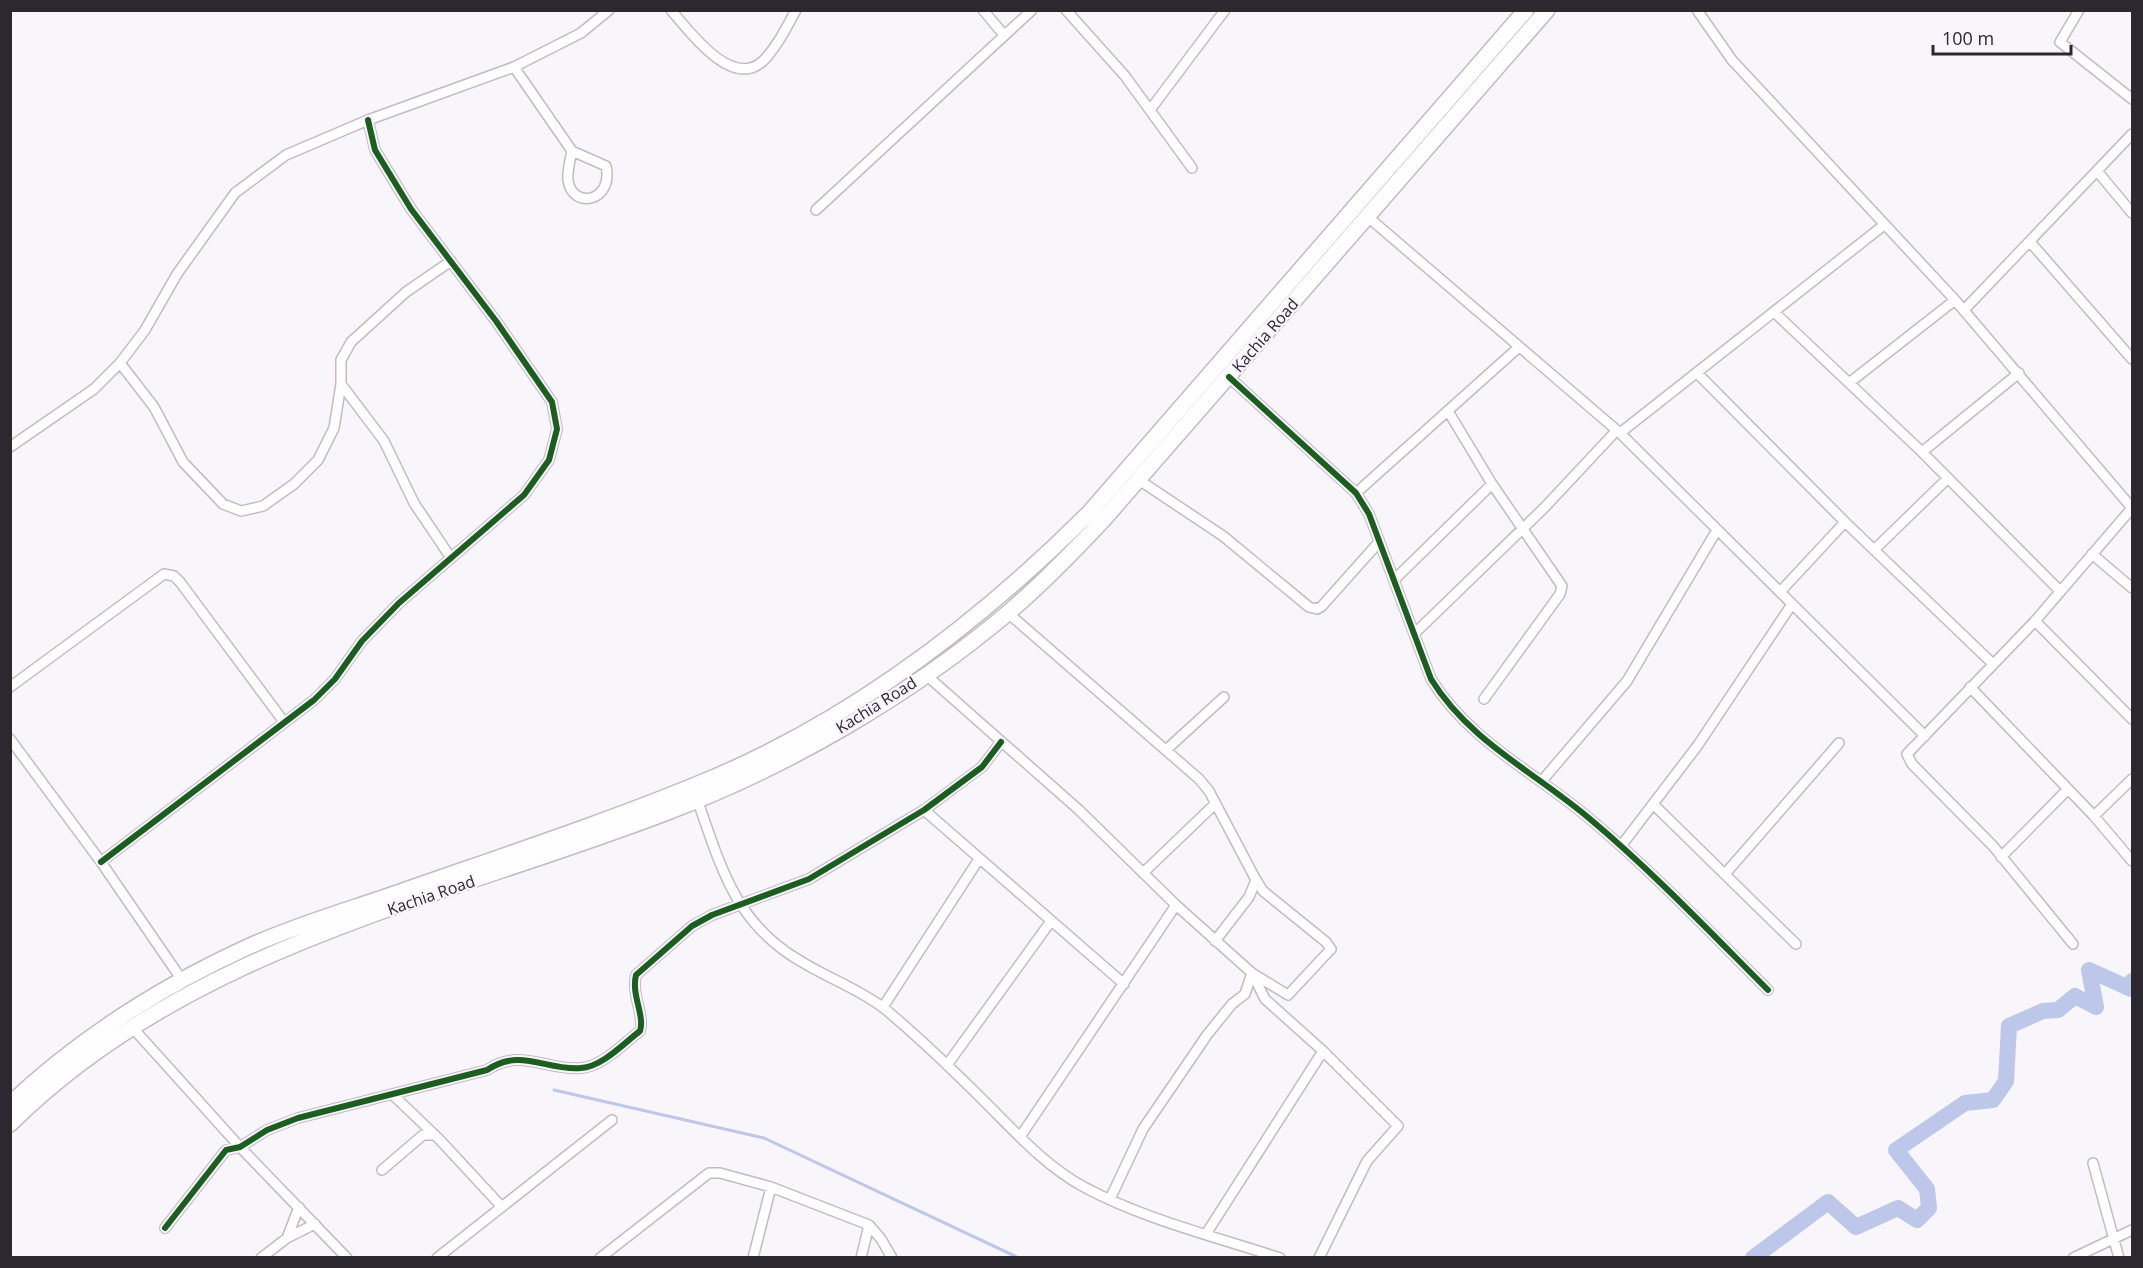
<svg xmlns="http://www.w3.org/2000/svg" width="2143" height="1268" viewBox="0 0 2143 1268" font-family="'Open Sans',sans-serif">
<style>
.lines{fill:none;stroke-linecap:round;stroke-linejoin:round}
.stream{stroke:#bdc7e9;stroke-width:3}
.river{stroke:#bdc7e9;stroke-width:16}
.minor-casing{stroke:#c0bcc2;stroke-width:12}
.trunk-casing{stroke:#c0bcc2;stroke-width:18}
.minor{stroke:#fefefe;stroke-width:9}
.trunk{stroke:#fefefe;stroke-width:15}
.cycleway-casing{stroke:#f9f3fd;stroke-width:10}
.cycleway{stroke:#1b5e20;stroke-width:6}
.labels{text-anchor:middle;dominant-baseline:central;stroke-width:4.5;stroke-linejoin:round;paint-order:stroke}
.street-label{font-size:16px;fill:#2c282f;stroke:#f9f3fd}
</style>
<rect width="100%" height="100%" fill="#f8f5fb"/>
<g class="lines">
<!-- stream -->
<path class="stream" d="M554,1090L764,1138L1019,1258"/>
<!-- river -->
<path class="river" d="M1753,1258L1828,1202L1856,1227L1898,1208L1917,1220L1929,1208L1927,1189L1896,1150L1965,1103L1993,1100L2006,1081L2009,1026L2043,1011L2058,1010L2075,996L2096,1007L2089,970L2131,989L2132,981"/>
<!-- minor casing -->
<g class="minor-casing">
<path id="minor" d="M671,10C689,31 732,90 763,61C777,47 786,28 796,10
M983,10L1004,35
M1066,10L1125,76L1192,168
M1697,10L1732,60L1955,300L2132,508
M2079,10L2060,42L2132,99
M514,67L572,151L606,166C614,202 572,210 568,180C567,171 570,161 572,151
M1150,110L1225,10
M2097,171L2132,213
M816,210L1032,10
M1368,217L1620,433L1925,736
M2031,243L2132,359
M1964,310L2132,134
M1774,312L1922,452L2060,591
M120,363L154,407L183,462L223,504L241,511L263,506L294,484L318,460L334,428L341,384V360L351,342L406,292L451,261
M1697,373L1845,522L1992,663
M1229,377L1356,493L1369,514L1431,679C1469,741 1536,773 1590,819C1653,872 1710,932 1768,990
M1849,383L1955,300
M341,384L384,441L414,503L451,558
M1448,411L1492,484L1562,586L1560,594L1484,699
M1620,433L1884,225
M10,447L94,389L120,363L145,330L177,274L235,193L286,155L368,120L514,67L581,33L609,10
M1922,452L2019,373
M1139,480L1223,536L1309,607L1317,609L1322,606L1379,542
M1356,493L1519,347
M1874,550L1947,479
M2092,554L2132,588
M1394,580L1492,484
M1780,592L1845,522
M1008,613L1199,779L1209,791L1256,880L1249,897L1215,941
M2035,621L2132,719
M1414,634L1544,508L1617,430
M925,674L1079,810L1176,905L1252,973L1265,999L1323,1051L1398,1126L1367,1161L1319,1258
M10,687L164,574L174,576L180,582L284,722
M1970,687L2094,816L2132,861
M10,739L101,862L182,980
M1166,750L1224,697
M1541,782L1627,681L1717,530
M697,799C721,867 735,924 802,962C828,978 861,990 885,1009C921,1039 955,1072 988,1105C1017,1134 1047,1167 1084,1187C1143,1219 1217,1237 1280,1258
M1653,804L1796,944
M924,810L1124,984
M2094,816L2132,779
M1621,846L1698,745L1792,604
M2001,857L2068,789
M101,862L314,700L335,679L362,641L399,603L524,495L549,460L557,429L552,402L496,321L411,209L375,150L368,120
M1143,873L1215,804
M1725,874L1839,743
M2073,944L1993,846L1912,764L1907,754L2035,621L2132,508
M883,1007L979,859
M131,1026L240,1147L347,1258
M947,1065L1051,921
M393,1095L439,1139L502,1207
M1020,1137L1176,905
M2093,1163L2119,1258
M382,1170L423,1135H432
M1110,1199L1143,1129L1207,1035L1232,1004L1245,994L1252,973L1288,995L1331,949L1326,942L1263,891L1256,880
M165,1228L226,1150L240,1147L267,1130L298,1118L487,1070C522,1047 545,1071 581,1068C602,1067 624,1043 640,1031C645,1015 631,995 636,975L692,926L712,915L809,879L924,810L982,767L1001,742
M1206,1234L1323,1051
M287,1238L299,1207
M261,1258L287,1238L315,1224
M437,1258L612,1120
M600,1258L709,1173H720L771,1187L869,1225L881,1239L892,1258
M753,1258L771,1187
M861,1258L869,1225
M2073,1258L2132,1230"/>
</g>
<!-- trunk casing -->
<g class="trunk-casing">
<path id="trunk" d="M10,1104C80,1038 162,986 250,946C299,924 352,909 403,891C503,856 604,823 703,782C849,722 979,623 1090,512L1526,10
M10,1124C191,945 442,899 670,811C789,766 912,694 1009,612C1043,583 1074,551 1104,519L1547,10"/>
</g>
<!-- minor -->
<use href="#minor" class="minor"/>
<!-- trunk -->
<use href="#trunk" class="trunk"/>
<!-- cycleway casing -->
<g class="cycleway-casing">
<path id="cycleway" d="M1229,377L1356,493L1369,514L1431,679C1469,741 1536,773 1590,819C1653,872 1710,932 1768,990
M101,862L314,700L335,679L362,641L399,603L524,495L549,460L557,429L552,402L496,321L411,209L375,150L368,120
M165,1228L226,1150L240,1147L267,1130L298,1118L487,1070C522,1047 545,1071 581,1068C602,1067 624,1043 640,1031C645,1015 631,995 636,975L692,926L712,915L809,879L924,810L982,767L1001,742"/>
</g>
<!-- cycleway -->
<use href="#cycleway" class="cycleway"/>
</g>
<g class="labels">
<!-- street labels -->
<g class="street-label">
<text transform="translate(1265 335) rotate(-49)">Kachia Road</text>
<text transform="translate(876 705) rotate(-32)">Kachia Road</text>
<text transform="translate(431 895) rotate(-19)">Kachia Road</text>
</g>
</g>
<!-- border -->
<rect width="2143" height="1268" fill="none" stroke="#2c282f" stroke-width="24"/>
<!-- scale -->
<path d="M1933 45v9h138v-9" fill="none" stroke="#2c282f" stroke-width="3"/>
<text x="1942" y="45" font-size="18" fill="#2c282f" stroke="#f9f3fd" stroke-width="4.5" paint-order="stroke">100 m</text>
</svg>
